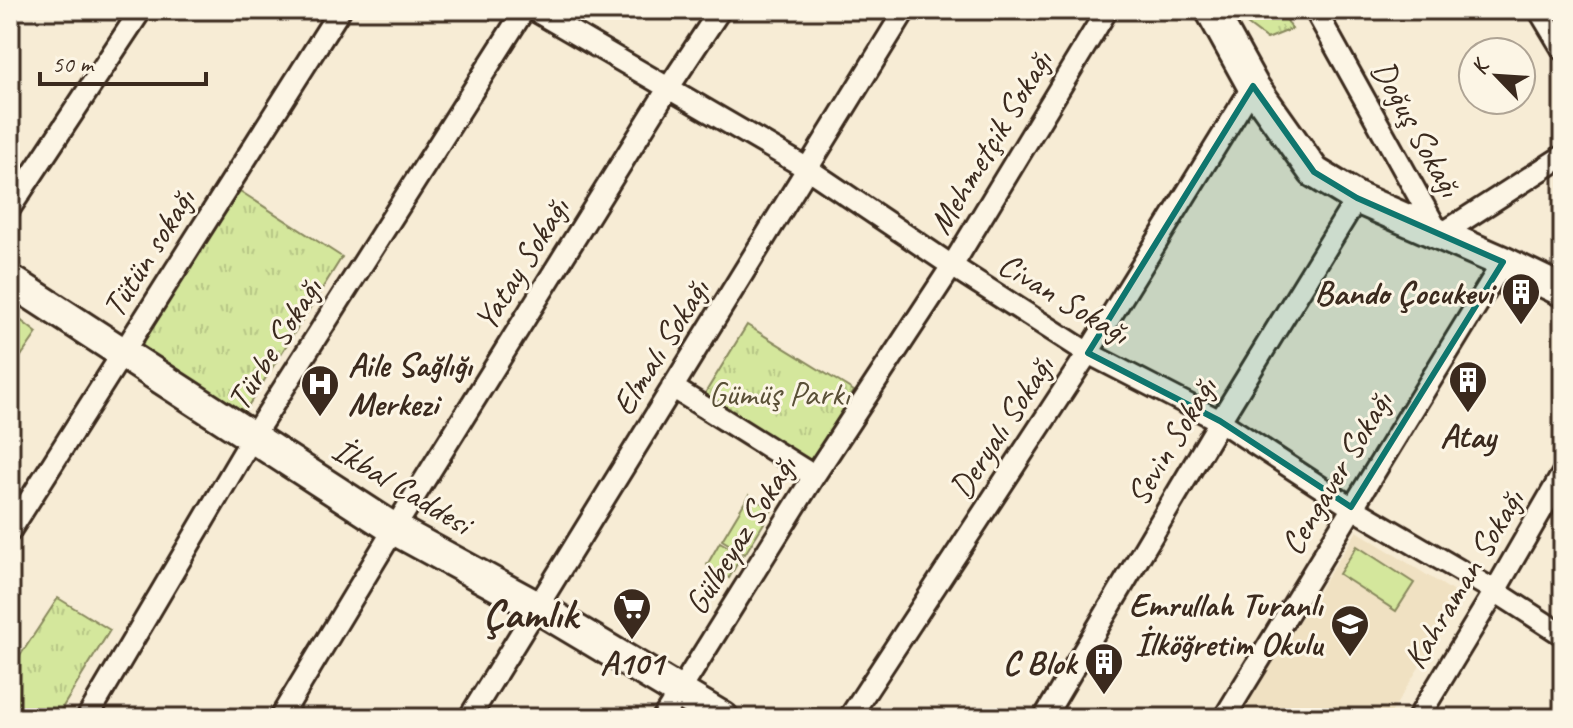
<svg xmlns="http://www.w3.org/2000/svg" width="1573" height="728" viewBox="0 0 1573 728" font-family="Caveat,sans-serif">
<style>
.built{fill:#f0e1c2}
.grass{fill:url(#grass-tufts);stroke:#88885d;stroke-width:2}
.garden{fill:#d4e79c;stroke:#88885d;stroke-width:2}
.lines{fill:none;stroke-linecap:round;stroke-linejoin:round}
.street-casing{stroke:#3b2a1e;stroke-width:26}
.secondary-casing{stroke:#3b2a1e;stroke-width:36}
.street{stroke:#fcf5e5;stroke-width:20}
.secondary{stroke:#fcf5e5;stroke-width:30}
.marked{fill:#0f766e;fill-opacity:0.2;stroke:#0f766e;stroke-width:6;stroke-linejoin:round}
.labels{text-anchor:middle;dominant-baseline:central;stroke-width:6;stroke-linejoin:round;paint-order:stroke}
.street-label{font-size:34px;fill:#3b2a1e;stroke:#fcf5e5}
.poi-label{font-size:34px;font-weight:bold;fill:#3b2a1e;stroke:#fcf5e5;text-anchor:end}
.park-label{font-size:34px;fill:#5a5037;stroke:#fcf5e5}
.district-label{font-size:42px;font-weight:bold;fill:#3b2a1e;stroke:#fcf5e5}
</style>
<defs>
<pattern id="grass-tufts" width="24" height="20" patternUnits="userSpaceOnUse" patternTransform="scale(2)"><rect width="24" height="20" fill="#d4e79c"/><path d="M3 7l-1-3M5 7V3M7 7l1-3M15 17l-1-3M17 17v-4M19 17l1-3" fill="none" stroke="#b7c686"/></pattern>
</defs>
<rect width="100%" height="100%" fill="#f7ecd5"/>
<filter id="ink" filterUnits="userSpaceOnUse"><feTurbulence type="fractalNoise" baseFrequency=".0125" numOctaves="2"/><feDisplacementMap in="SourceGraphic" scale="16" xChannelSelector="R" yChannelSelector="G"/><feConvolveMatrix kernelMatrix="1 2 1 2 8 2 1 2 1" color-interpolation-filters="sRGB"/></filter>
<g filter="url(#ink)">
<!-- built -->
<path class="built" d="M1357,531L1462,597L1388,718H1237Z"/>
<!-- grass -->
<path class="grass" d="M1237,10H1281L1292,29L1267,39L1247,24Z
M240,191L342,257L243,414L136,349Z
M10,312L37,333L10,372Z
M747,325L854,391L812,461L704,395Z
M720,542L742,555L729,578L707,565Z
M58,598L110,630L56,718H10V671Z"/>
<!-- garden -->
<path class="garden" d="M749,495L772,510L745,554L722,540Z
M1357,546L1414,583L1396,611L1339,574Z"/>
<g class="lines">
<!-- street casing -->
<g class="street-casing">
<path id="street" d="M534,10L808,169L952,266L1088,353L1220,421L1351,507L1495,591L1563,635
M1315,10L1440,235L1563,156
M1539,10L1563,50
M10,208L141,10
M672,387L814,476
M10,531L340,10
M87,718L252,438L524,10
M280,718L394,529L669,87L720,10
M469,718L905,10
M663,718L814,476L952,266L1107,10
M849,718L1088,353L1253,86
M1044,718L1220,421L1357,198
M1224,718L1503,262
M1418,718L1495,591L1563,473"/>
</g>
<!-- secondary casing -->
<g class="secondary-casing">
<path id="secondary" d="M1211,10L1253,86L1314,172L1357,198L1503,262L1563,291
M10,280L394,529L537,607L723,718"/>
</g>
<!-- street -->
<use href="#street" class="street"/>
<!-- secondary -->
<use href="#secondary" class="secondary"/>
</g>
</g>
<!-- marked area -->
<path class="marked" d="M1253,86L1314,172L1357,198L1503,262L1351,507L1220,421L1088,353Z"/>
<!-- icons -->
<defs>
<g id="building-pin" transform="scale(2)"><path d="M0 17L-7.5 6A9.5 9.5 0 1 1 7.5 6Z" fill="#3b2a1e" stroke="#fcf5e5"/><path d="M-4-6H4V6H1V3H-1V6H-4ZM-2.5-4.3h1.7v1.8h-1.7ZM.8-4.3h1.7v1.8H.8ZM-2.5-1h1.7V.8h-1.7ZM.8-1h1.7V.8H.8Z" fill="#fff"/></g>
<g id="hospital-pin" transform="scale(2)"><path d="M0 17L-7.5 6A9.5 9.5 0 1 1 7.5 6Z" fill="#3b2a1e" stroke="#fcf5e5"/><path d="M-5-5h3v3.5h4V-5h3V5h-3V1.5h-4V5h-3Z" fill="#fff"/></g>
<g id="supermarket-pin" transform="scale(2)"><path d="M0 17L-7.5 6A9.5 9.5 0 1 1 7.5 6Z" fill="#3b2a1e" stroke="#fcf5e5"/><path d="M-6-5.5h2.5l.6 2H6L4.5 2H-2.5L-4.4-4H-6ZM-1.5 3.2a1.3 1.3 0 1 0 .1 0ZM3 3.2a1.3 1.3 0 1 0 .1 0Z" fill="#fff"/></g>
<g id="school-pin" transform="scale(2)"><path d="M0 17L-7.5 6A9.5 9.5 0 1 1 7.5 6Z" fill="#3b2a1e" stroke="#fcf5e5"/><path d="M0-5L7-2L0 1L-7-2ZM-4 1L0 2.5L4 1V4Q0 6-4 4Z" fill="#fff"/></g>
</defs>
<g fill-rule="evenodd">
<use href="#building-pin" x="1521" y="292"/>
<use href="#building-pin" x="1468" y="380"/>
<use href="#hospital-pin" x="320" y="384"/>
<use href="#supermarket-pin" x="632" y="607"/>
<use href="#school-pin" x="1350" y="624"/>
<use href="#building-pin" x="1104" y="662"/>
</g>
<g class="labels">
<!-- street labels -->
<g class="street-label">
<text transform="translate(1417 128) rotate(61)">Doğuş Sokağı</text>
<text transform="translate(990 142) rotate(-59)">Mehmetçik Sokağı</text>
<text transform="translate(148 253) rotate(-58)">Tütün sokağı</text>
<text transform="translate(521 264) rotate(-58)">Yatay Sokağı</text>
<text transform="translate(1064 298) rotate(31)">Civan Sokağı</text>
<text transform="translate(274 344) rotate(-58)">Türbe Sokağı</text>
<text transform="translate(660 347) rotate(-58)">Elmalı Sokağı</text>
<text transform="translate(1001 427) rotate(-57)">Deryalı Sokağı</text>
<text transform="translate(1171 441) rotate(-59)">Sevin Sokağı</text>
<text transform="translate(1336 473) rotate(-59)">Cengaver Sokağı</text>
<text transform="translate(402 486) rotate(31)">İkbal Caddesi</text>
<text transform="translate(740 535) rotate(-58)">Gülbeyaz Sokağı</text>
<text transform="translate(1463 579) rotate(-59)">Kahraman Sokağı</text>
</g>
<!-- poi labels -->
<g class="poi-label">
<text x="1493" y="292">Bando Çocukevi</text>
<text x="348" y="364" text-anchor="start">Aile Sağlığı<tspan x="348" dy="39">Merkezi</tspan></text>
<text x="1468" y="435" text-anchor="middle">Atay</text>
<text x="1322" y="604">Emrullah Turanlı<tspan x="1322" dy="39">İlköğretim Okulu</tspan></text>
<text x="632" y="662" text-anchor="middle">A101</text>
<text x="1076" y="662">C Blok</text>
</g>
<!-- park labels -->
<g class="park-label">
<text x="779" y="393">Gümüş Parkı</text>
</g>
<!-- district labels -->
<g class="district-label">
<text x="530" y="614">Çamlık</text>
</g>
</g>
<!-- margin -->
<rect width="1573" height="728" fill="none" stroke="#fcf5e5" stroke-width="40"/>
<rect x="20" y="20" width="1533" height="688" fill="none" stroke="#3b2a1e" stroke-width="3" filter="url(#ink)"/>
<!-- north arrow -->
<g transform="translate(1497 76) rotate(295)"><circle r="38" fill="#fcf5e5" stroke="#afa495" stroke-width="2"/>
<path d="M0-6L14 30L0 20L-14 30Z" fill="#3b2a1e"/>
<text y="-12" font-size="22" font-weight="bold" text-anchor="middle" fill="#3b2a1e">K</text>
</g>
<!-- scale -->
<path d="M40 72v12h166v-12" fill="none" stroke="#3b2a1e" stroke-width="4"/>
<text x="52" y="72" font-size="24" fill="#3b2a1e" stroke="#fcf5e5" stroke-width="6" paint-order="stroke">50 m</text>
</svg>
